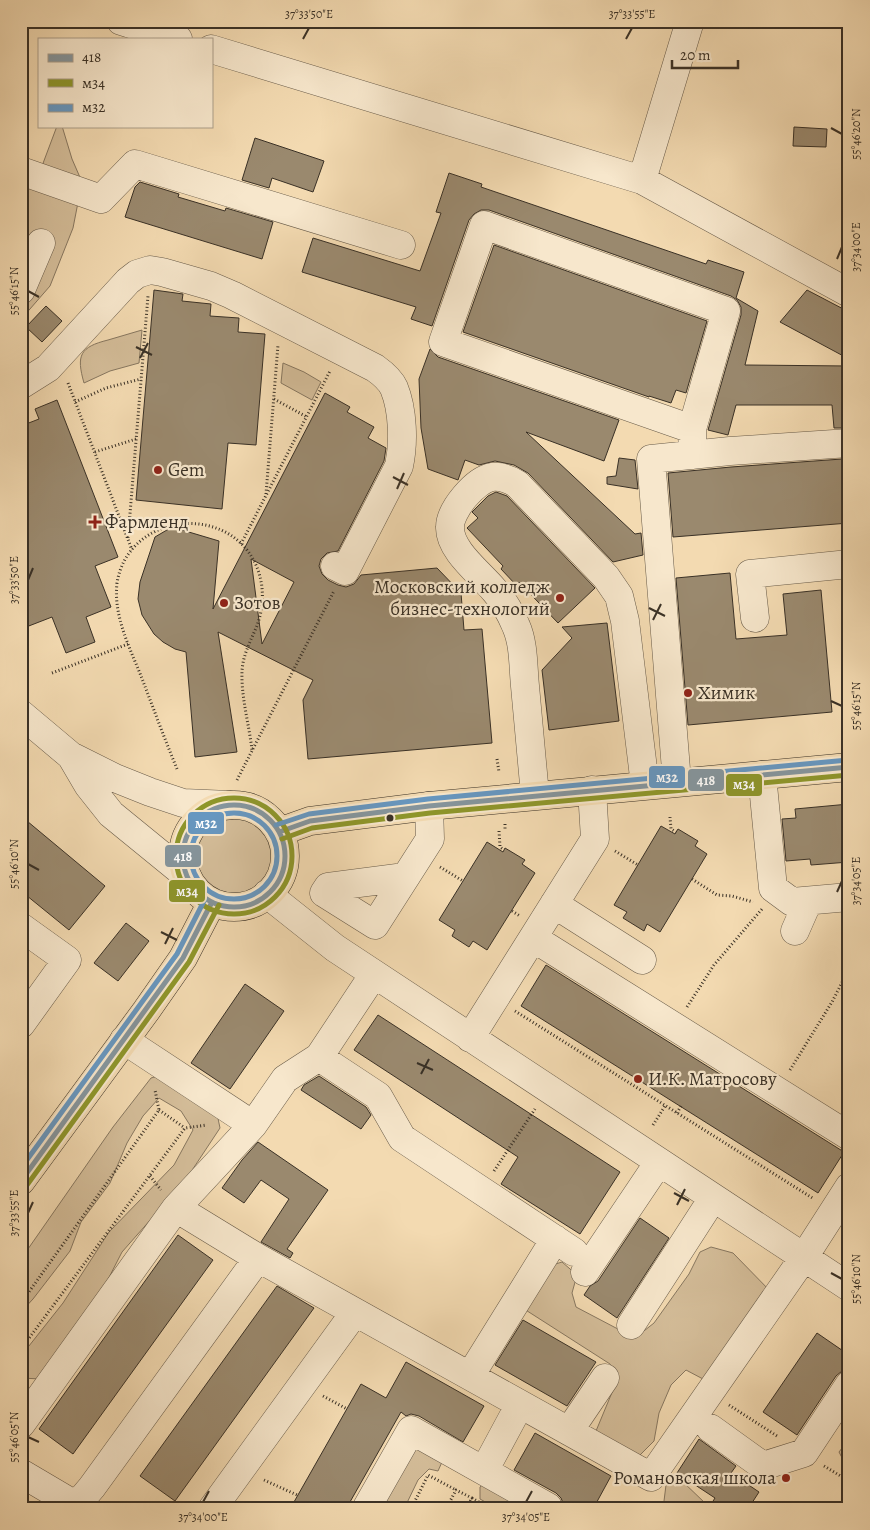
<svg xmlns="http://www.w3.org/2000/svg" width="870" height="1530" viewBox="0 0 870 1530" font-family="Alegreya,serif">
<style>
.green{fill:#d4bd99;stroke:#877760}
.building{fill:#9a896e;stroke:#3a3126;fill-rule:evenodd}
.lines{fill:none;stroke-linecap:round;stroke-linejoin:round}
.minor-casing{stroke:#685b49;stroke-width:29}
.major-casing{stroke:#3a3126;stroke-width:29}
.path{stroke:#3a3126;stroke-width:3;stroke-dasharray:1 2.5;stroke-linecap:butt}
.minor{stroke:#f7e7cc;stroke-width:28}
.major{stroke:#f3dab1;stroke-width:28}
.bus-1-casing{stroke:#f7e7cc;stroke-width:9}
.bus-2-casing{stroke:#f7e7cc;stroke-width:9}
.bus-3-casing{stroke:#f7e7cc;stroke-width:9}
.bus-1{stroke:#85959d;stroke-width:5}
.bus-2{stroke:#8e962a;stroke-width:5}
.bus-3{stroke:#6797c0;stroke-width:5}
.ticks{fill:none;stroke:#3a3126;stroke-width:2}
.poi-dot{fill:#8f2418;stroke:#f7e7cc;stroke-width:2}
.bus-dot{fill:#3a3126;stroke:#f7e7cc;stroke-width:2}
.labels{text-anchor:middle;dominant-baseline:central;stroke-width:4.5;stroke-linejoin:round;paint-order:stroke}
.poi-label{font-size:19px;fill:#3a3126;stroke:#f7e7cc;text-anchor:start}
.line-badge{stroke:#f7e7cc;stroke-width:2}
.badge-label{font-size:14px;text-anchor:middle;font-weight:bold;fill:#fff}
.neatline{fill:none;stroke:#3a3126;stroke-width:2}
.ticks-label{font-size:12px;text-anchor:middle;fill:#3a3126}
</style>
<rect width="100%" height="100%" fill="#f3dab1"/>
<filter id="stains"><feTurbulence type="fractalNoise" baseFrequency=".004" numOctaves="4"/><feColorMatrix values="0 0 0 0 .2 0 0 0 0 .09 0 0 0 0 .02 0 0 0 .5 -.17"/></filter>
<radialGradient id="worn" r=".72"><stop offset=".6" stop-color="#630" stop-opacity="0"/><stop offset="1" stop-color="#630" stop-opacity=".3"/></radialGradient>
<!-- green -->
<path class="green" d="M57,126H62L72,159L82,182L73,228L50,286L23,317L21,330V193L36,182Z
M142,330L139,363L110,371L84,383C76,355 80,347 108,340C119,337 131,333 142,330Z
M283,363L304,372L321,382L312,400L281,383Z
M190 856a44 44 0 1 1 88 0a44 44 0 1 1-88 0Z
M165,1074L216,1109L220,1128L173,1199L152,1218L122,1252L100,1295L41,1379L21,1378V1356L63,1303L109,1232L174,1165L193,1130L181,1111L159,1098L143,1116L127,1143L110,1183L81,1222L70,1251L33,1299L21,1312V1259L113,1127L151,1078Z
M711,1247L733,1253L773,1294L703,1379L686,1370L671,1385L659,1413L654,1441L639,1456L596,1431L618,1378L610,1364L521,1307L546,1267L562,1262L577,1275L572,1293L576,1307L635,1338L654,1323L689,1274L700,1252Z
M849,1439V1471L839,1452Z
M412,1445L442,1462L438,1471L429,1469L418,1480L404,1509H372Z
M667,1477L681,1480L705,1503L702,1509H663Z
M487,1481L528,1509H498L480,1499V1487Z"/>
<!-- building -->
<path class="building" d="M794,127L827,129L826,147L793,146Z
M255,138L324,161L313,192L272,178L269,188L242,180Z
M449,173L482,184L481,187L706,264L708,260L744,272L736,298L758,311L745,365L849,366V428H834L832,405H736L728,435L708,430L741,315V307L737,300L731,296L489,210H481L474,214L469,220L432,326L411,319L416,307L302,272L313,238L420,271L441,213L436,212Z
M140,182L179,194L178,197L225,211L226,208L273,222L262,259L125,217L135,187Z
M494,245L707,321L686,393L676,390L671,403L649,396V397L463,332Z
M154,290L183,294L182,301L211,304L210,316L239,318L238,332L265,334L256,445L228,443L222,509L136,500Z
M807,290L849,312V359L780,322Z
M46,306L62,321L42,342L26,327Z
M430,349L438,357L619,420L604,461L526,432L635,534L641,533L643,555L613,562L528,473L514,465L495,461L479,465L465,460L458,480L428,469L421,428L419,379Z
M325,393L350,407L347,412L374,427L368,438L386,448L384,461L338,551L327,553L321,559L319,566L322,574L328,580L338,585L346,587L354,584L361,575L437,568L461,593L464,630L482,629L492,743L308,759L303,700L313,680L218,632L237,752L195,757L186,652L175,649L163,642L154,634L142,615L138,599L140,582L155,537L172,527L219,541L213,609ZM251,559L294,582L262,644Z
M57,400L118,557L95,566L111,607L86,617L95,642L66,653L52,617L21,629V426L39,419L35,409Z
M619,458L635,460L638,489L607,484V477L616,476Z
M842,459L843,468H849V523L673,537L668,473L731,467Z
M496,492L507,496L595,588L558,623L519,582L516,585L501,569L503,566L467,528L478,518L472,512L488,496Z
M730,573L736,639L787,635L783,594L821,590L832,712L688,725L676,578Z
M607,623L619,721L549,730L542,670L572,638L562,627Z
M849,804V862L811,865L810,859L786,861L782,819L796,818L795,809Z
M21,816L105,886L69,930L21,891Z
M661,826L675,834L678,829L698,841L695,846L707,854L660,932L647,924L644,931L623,918L627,912L614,905Z
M487,842L503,852L505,848L525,860L522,864L535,873L487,950L473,941L469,947L452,936L455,930L439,920Z
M126,923L149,941L118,981L94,963Z
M546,965L844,1152L818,1193L521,1006Z
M245,984L284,1011L230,1089L191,1063Z
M378,1015L620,1172L580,1234L501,1184L518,1157L354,1050Z
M319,1076L366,1107L371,1115L361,1129L301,1090L304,1085Z
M258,1142L328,1190L287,1249L293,1253L290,1258L261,1242L289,1199L261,1180L244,1203L222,1188L242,1160Z
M640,1218L669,1238L617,1318L584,1295L590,1286L598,1281Z
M178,1235L213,1260L73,1454L39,1429Z
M277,1286L314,1308L175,1501L140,1476Z
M523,1320L596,1362L567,1406L495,1365Z
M817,1333L849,1355V1369L842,1371L836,1376L797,1435L763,1412Z
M406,1362L484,1406L463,1442L419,1416L411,1414L406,1416L401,1412L346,1509H290L361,1384L386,1398Z
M535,1433L611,1476L593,1509H573L563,1503L561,1498L556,1493L514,1470Z
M699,1439L736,1466L731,1473L759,1492L748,1509H708L715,1498L677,1473Z"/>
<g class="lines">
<!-- minor casing -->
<g class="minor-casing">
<path id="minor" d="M121,21L178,39
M211,49L642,180L849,293
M21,171L101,199L135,164L401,245
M642,180L690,21
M21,290L41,243
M21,385L48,368L128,281L137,274L150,270L162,272L211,286L232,295L375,368C382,373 390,379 394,388C403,410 404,443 399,466L345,571L335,566
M692,429L443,342L484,225L726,311L692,429L693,455
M755,618L750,574L849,564
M21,714L71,756L115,778L150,792L183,803L230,805
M71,756L88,785L111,814L187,876
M762,775L773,888L792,902L849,897
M677,782L651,459L730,451L849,443
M535,795C532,759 528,722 525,686C523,666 524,644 516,626C511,614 503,600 494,590C480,573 449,550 450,527C450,510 475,480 492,477C502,476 509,479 517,484L606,577L619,596L625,621L645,785
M405,877L328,887L324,893L375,925L430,839L429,806
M267,894L335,948L849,1287
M554,904L642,960
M21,927L67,960L21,1024
M795,931L806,906L805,901
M533,938L849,1136
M374,974L319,1057L378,1096L402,1138L574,1252
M470,1038L595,839L592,790
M124,1040L253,1125
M176,1208L258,1258
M585,1272L659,1162
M631,1325L713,1198
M470,1376L555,1239
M21,1424L176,1208L253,1125L285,1079L319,1057
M710,1428L763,1466L804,1453L849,1385
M569,1431L605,1378
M484,1471L520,1404
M21,1473L82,1509
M76,1506L92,1487L258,1258L651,1477L804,1257L849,1187
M212,1509L355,1312
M366,1509L411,1430L548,1507L547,1509"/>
</g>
<!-- major casing -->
<g class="major-casing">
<path id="major" d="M183 856a51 51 0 1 1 102 0a51 51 0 1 1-102 0Z
M279,832L310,821L429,806L849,767
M21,1181L146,1011L183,958L212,902"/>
</g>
<!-- path -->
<path class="path" d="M68,383L132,550
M274,399L307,417
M75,402L106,388L141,379
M95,452L136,439
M266,494L278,345
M128,538L148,296
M241,544L330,371
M52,673L128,644
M497,759L499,772
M177,769C165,740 154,710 143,681C131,650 113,617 117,583C128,513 228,502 256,565C265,585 264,609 256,628C250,642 243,655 242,671C241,697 249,724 252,750
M237,780L334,591
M670,817L671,829L676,832
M505,824V830
M499,831L500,847L504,850
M615,851L638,865
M440,867L463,881
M692,879L717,895L732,896L753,902
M512,911L520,916
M687,1007L714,965L762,909
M515,1011L814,1199
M790,1070L832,1002L849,969
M159,1110L185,1128
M677,1113L681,1106
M653,1125L665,1106
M494,1171L535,1109
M150,1176L161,1190
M21,1303L159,1110L155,1090
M21,1349L185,1128L207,1125
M323,1396L347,1409
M729,1405L777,1436
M824,1466L849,1481
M264,1480L297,1495
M472,1498L491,1509
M411,1509L428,1475L456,1490
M446,1509L456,1490L472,1498L466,1509
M640,1509L643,1499"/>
<!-- minor -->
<use href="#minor" class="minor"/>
<!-- major -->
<use href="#major" class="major"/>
<!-- bus-1 casing -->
<g class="bus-1-casing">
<path id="bus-1" d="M183 856a51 51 0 1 1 102 0a51 51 0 1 1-102 0Z
M279,832L310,821L429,806L849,767
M21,1181L183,958L212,902"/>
</g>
<!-- bus-2 casing -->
<g class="bus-2-casing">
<path id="bus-2" d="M176 856a58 58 0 1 1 116 0a58 58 0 1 1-116 0Z
M282,839L312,828L430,813L849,775
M27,1185L189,962L219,905"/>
</g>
<!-- bus-3 casing -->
<g class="bus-3-casing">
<path id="bus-3" d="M191 856a43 43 0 1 1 86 0a43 43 0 1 1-86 0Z
M276,825L309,814L428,799L848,760
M21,1168L177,954L205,899"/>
</g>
<!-- bus-1 -->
<use href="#bus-1" class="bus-1"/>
<!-- bus-2 -->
<use href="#bus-2" class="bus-2"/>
<!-- bus-3 -->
<use href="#bus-3" class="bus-3"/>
</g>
<!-- ticks -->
<path class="ticks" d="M303,39L309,28M626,39L632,28M831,128L842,134M837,259L842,247M28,291L39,297M136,347L152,355M140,358L148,343M393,477L408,485M397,489L404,473M28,580L33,568M649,608L665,616M653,620L661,604M831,701L842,706M28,864L39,870M837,892L842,881M161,932L177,940M165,944L173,928M417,1063L433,1070M421,1074L429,1059M674,1193L689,1201M677,1205L685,1189M28,1213L33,1202M831,1273L842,1279M28,1437L39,1442M203,1502L209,1491M526,1502L532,1491"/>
<!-- markers -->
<g class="poi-dot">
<circle cx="158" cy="470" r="5"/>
<path d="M92.5 514.5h5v5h5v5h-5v5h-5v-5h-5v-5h5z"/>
<circle cx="560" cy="598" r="5"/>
<circle cx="224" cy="603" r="5"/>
<circle cx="688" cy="693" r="5"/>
<circle cx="638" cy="1079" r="5"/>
<circle cx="786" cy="1478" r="5"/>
</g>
<circle class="bus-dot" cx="390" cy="818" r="4.5"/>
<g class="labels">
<!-- poi labels -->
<g class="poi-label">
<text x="168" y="470">Gem</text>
<text x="105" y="522">Фармленд</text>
<text x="550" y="587" text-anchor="end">Московский колледж<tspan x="550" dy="22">бизнес-технологий</tspan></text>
<text x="234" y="603">Зотов</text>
<text x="698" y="693">Химик</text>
<text x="648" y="1079">И.К. Матросову</text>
<text x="776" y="1478" text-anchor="end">Романовская школа</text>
</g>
</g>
<g class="line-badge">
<rect x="648" y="765" width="38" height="24" rx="5" fill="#6797c0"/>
<rect x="687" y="768" width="38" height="24" rx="5" fill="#85959d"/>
<rect x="725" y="773" width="38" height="24" rx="5" fill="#8e962a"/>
<rect x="187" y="811" width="38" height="24" rx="5" fill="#6797c0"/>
<rect x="164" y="844" width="38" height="24" rx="5" fill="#85959d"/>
<rect x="168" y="879" width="38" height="24" rx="5" fill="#8e962a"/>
</g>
<g class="badge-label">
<text x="667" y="782">м32</text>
<text x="706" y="785">418</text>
<text x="744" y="789">м34</text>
<text x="206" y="828">м32</text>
<text x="183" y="861">418</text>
<text x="187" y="896">м34</text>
</g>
<!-- margin -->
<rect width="870" height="1530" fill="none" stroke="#f3dab1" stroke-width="55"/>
<!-- legend -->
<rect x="38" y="38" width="175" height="90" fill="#f7e7cc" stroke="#ab9e8a"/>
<rect x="48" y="54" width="25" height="8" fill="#85959d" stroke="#ab9e8a"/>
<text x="82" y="62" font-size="15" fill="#3a3126">418</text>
<rect x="48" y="79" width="25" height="8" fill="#8e962a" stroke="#ab9e8a"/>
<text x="82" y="88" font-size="15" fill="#3a3126">м34</text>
<rect x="48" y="104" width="25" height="8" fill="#6797c0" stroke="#ab9e8a"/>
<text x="82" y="112" font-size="15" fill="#3a3126">м32</text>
<!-- scale -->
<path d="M672 60v8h66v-8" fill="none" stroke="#3a3126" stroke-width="2.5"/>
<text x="680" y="60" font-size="15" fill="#3a3126" stroke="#f7e7cc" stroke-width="4" paint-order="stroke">20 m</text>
<rect x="28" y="28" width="814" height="1474" class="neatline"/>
<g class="ticks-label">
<text x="309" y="18">37°33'50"E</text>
<text x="632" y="18">37°33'55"E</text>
<text transform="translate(856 134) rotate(-90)" y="4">55°46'20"N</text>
<text transform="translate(856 247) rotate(-90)" y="4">37°34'00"E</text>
<text transform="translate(14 291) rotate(-90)" y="4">55°46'15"N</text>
<text transform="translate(14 580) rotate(-90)" y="4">37°33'50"E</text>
<text transform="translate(856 706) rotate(-90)" y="4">55°46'15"N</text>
<text transform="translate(14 864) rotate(-90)" y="4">55°46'10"N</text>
<text transform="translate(856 881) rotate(-90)" y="4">37°34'05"E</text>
<text transform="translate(14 1213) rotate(-90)" y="4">37°33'55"E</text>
<text transform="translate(856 1279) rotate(-90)" y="4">55°46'10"N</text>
<text transform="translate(14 1437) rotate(-90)" y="4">55°46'05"N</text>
<text x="203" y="1521">37°34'00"E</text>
<text x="526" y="1521">37°34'05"E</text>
</g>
<rect width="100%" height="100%" filter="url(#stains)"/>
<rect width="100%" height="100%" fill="url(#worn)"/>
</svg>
